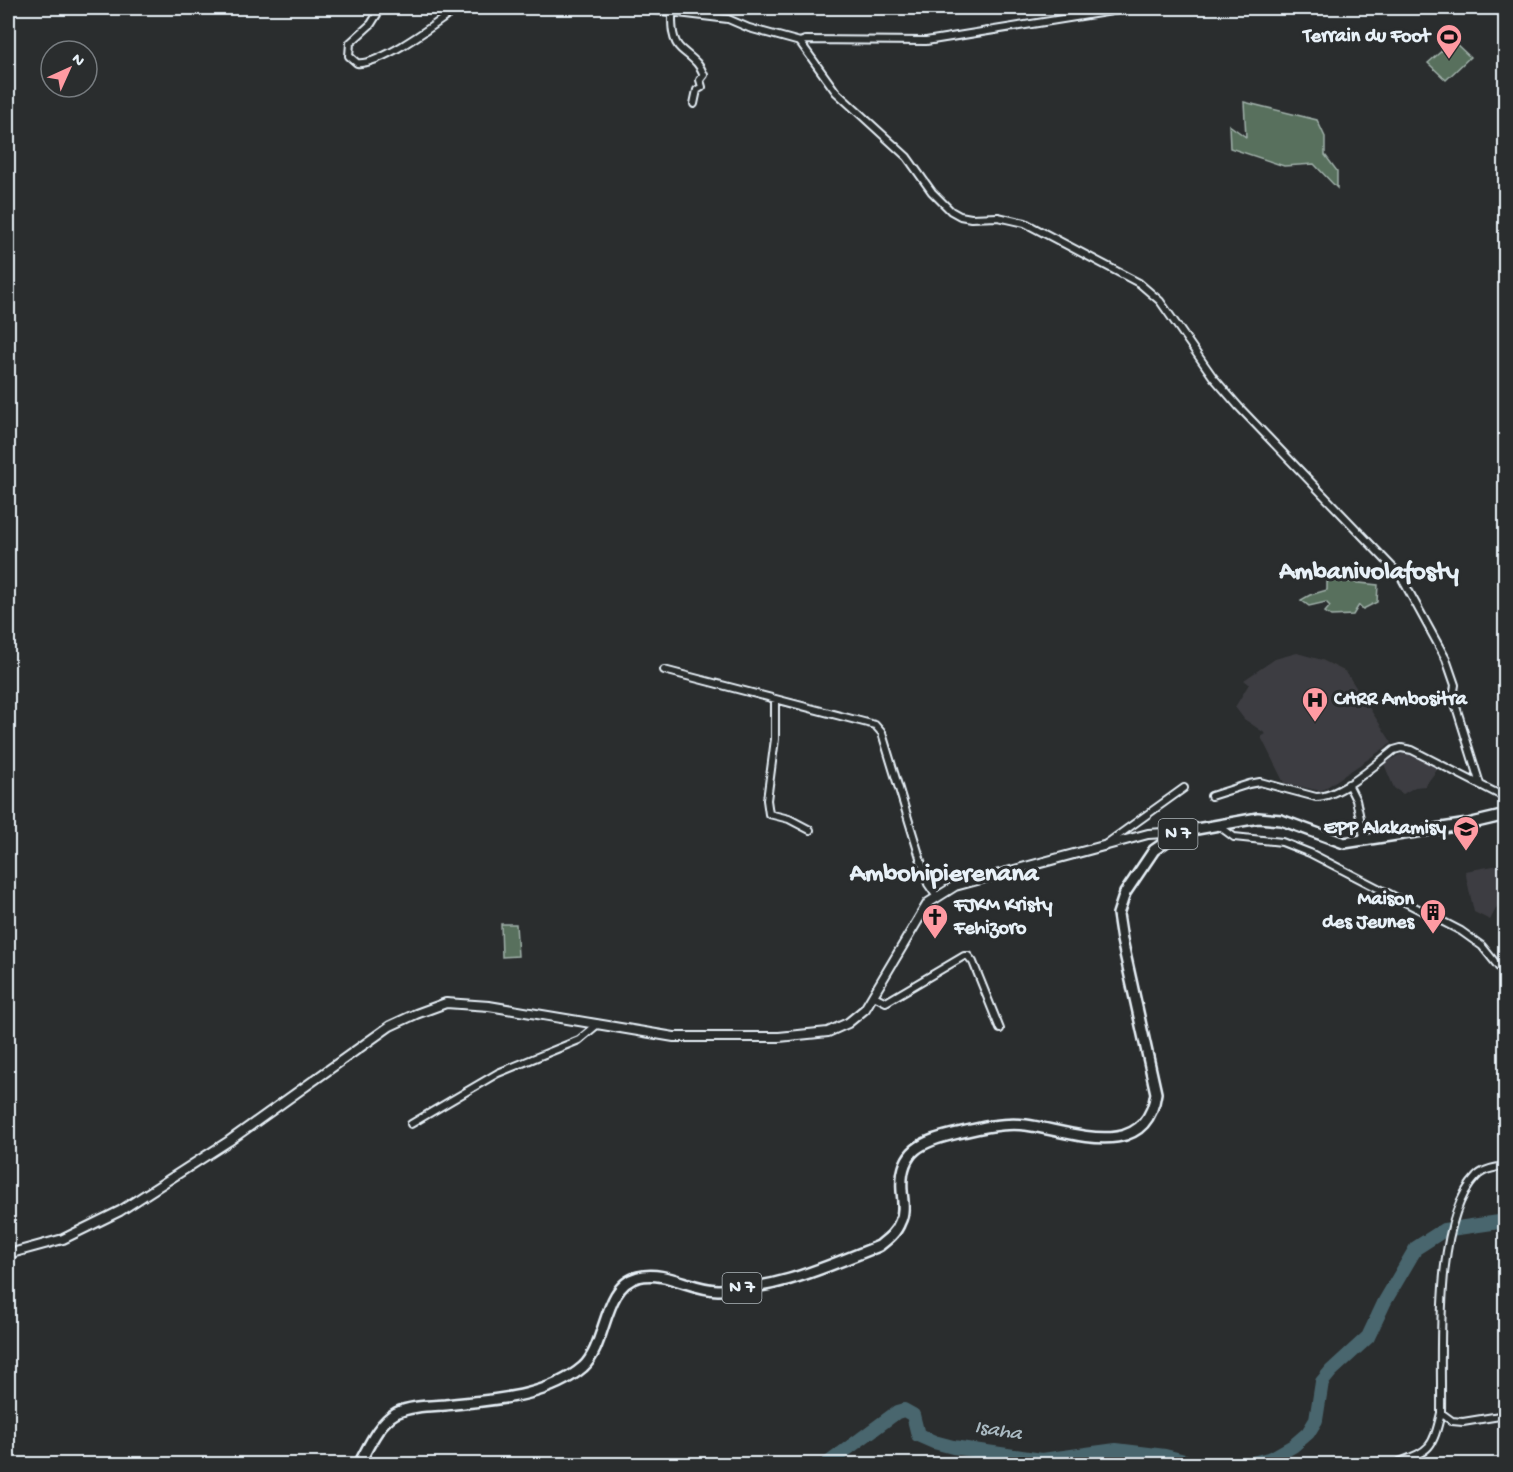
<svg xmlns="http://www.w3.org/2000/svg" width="1513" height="1472" viewBox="0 0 1513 1472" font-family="'Gochi Hand',sans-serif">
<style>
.built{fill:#3d3d42}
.green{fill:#58705d;stroke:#a0b0aa;stroke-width:1.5}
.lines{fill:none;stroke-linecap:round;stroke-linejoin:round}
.river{stroke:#4a666e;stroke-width:14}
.minor-casing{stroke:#e8f1f8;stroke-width:10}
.tertiary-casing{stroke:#e8f1f8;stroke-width:12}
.primary-casing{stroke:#e8f1f8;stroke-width:14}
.minor{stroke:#2a2d2e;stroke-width:6}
.tertiary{stroke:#2a2d2e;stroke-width:8}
.primary{stroke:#2a2d2e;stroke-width:9}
.labels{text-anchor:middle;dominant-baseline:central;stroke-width:6;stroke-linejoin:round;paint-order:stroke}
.shield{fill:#2a2d2e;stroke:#afb6bb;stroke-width:1.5}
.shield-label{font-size:18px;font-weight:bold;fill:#e8f1f8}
.poi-label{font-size:20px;font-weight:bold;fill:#e8f1f8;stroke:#2a2d2e;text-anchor:end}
.water-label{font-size:21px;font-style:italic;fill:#a9b9c1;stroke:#2a2d2e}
.district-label{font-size:26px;font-weight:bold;fill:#e8f1f8;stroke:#2a2d2e}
</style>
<rect width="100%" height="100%" fill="#2a2d2e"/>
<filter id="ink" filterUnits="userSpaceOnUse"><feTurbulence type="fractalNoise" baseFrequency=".0167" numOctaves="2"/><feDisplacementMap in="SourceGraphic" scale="12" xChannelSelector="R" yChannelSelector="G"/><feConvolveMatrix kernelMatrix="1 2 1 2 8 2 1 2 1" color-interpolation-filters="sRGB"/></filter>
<g filter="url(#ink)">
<!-- built -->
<path class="built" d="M1297,653L1322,660L1346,672L1392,743L1321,791L1284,783L1261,737L1266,734L1244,719L1235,707L1249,684L1244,680L1275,659Z
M1409,753L1439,767L1425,786L1415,787L1403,794L1394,788L1384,764L1399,755Z
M1505,864V905H1498L1490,920L1474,912L1465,871Z"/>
<!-- green -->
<path class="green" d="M1453,41L1470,57L1446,80L1428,63Z
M1244,102L1317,120L1325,137V155L1337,171V188L1314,164L1284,166L1230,148L1229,125L1246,137Z
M1332,580L1378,585L1377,602L1363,609L1359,605L1353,615L1331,616L1325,612L1330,606L1326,602L1309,606L1301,600L1310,595L1327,590V582Z
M501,924H516L518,956L502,957Z"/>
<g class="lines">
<!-- river -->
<path class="river" d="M827,1464L897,1412L904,1410L913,1415L918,1435L934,1442L953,1447L1042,1460L1116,1450L1165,1456L1196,1464
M1249,1464L1272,1458L1293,1446L1308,1433L1316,1420L1322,1382L1331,1371L1368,1337L1385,1301L1416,1248L1444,1230L1506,1221"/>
<!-- minor casing -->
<g class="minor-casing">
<path id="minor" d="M381,8L371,24L350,43L349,56L357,63C380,66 438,22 458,8
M637,8L728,19L749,28L800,42L836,92L907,157L932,192L951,211L960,216L971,218L998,217L1025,223L1139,283L1160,301L1213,377L1239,407L1400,575L1446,659L1455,685L1453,697L1480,784
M672,11C672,23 671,40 681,49C691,58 699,62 704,75L700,80L702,87L697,90L694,104
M800,42L805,40L926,41L1131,8
M664,670L875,725L882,733L928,884L937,897
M775,700V739L767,800L769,814L789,819L810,830
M1348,784L1356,800L1365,841
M1211,796L1249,784L1260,782L1316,797C1340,797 1375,765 1394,750L1401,748L1412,750L1506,798
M1219,826L1234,837L1282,842L1310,853L1461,931L1482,946L1506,976
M1106,844L1184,788
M874,996L886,1002L964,956H968L973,962L1000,1029
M411,1124L498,1073L579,1040L598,1024
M1506,1166C1496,1167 1482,1170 1476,1177C1433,1222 1442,1352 1441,1413L1452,1421L1463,1422L1506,1415
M1394,1464C1430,1450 1432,1451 1441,1413"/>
</g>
<!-- tertiary casing -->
<g class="tertiary-casing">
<path id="tertiary" d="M8,1254L63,1239L120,1211L229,1141L390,1026L416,1014L446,1003L489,1006L674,1037H779L828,1032L848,1023L865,1009L928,903L955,886L1148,834L1180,832"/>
</g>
<!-- primary casing -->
<g class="primary-casing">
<path id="primary" d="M359,1464C368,1448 378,1423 396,1413C410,1406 429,1406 445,1405C490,1400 547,1398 583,1367C607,1345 603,1286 638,1277C666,1270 691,1290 718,1290C777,1290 825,1267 879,1246C888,1239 896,1233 900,1222C905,1213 903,1201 902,1191C899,1150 922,1141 958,1133C979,1128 1004,1122 1026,1125C1070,1131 1146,1164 1156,1093L1122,940L1118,914L1125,893L1154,850L1180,832L1258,818L1281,820L1344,843L1468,824L1506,815"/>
</g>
<!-- minor -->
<use href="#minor" class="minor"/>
<!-- tertiary -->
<use href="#tertiary" class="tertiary"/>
<!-- primary -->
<use href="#primary" class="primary"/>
</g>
</g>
<!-- icons -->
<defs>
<g id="stadium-pin" transform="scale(1.35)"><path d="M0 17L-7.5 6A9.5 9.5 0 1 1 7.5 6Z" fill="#ff9aa2" stroke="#2a2d2e"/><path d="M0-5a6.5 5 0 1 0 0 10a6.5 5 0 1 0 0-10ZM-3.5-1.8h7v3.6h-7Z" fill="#111"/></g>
<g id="hospital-pin" transform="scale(1.35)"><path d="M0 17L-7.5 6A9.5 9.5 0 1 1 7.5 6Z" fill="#ff9aa2" stroke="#2a2d2e"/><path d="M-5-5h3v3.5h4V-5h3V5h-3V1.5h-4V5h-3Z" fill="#111"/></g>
<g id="school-pin" transform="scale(1.35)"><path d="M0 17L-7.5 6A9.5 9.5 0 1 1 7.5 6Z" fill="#ff9aa2" stroke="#2a2d2e"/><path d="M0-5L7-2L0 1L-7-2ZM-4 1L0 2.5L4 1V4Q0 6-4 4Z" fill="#111"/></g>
<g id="building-pin" transform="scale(1.35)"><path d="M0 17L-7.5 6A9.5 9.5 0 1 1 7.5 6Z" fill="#ff9aa2" stroke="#2a2d2e"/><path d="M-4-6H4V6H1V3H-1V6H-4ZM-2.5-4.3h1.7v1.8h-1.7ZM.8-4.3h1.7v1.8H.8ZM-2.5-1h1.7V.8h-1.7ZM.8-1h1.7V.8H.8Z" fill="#111"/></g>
<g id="church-pin" transform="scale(1.35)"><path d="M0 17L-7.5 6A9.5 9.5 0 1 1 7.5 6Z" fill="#ff9aa2" stroke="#2a2d2e"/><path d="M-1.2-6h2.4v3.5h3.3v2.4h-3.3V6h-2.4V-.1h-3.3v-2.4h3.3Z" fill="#111"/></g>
</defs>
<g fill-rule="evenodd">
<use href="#stadium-pin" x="1449" y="37"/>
<use href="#hospital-pin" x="1315" y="700"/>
<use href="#school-pin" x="1466" y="829"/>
<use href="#building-pin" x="1433" y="912"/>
<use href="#church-pin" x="935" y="917"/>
</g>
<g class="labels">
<!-- shield labels -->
<g class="shield">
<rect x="1158.5" y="819" width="39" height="30" rx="4.5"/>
<rect x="722.5" y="1273" width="39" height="30" rx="4.5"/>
</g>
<g class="shield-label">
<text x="1178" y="834">N 7</text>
<text x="742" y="1288">N 7</text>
</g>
<!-- poi labels -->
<g class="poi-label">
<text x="1430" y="37">Terrain du Foot</text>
<text x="1334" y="700" text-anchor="start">CHRR Ambositra</text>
<text x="1446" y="829">EPP Alakamisy</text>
<text x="1414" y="900">Maison<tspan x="1414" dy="23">des Jeunes</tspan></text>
<text x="954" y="906" text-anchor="start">FJKM Kristy<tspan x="954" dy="23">Fehizoro</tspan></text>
</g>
<!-- water labels -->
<g class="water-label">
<text transform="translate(998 1432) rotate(9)">Isaha</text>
</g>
<!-- district labels -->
<g class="district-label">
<text x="1369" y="573">Ambanivolafosty</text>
<text x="944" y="875">Ambohipierenana</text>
</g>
</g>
<!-- margin -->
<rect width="1513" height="1472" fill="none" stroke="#2a2d2e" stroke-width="30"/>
<rect x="15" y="15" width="1483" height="1442" fill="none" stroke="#e8f1f8" stroke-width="2" filter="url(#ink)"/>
<!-- north arrow -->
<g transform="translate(69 69) rotate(45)"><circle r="28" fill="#2a2d2e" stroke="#767b7f" stroke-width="1.5"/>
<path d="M0-4.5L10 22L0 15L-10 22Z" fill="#ff9aa2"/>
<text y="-9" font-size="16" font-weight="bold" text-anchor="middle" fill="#e8f1f8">N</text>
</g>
</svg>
